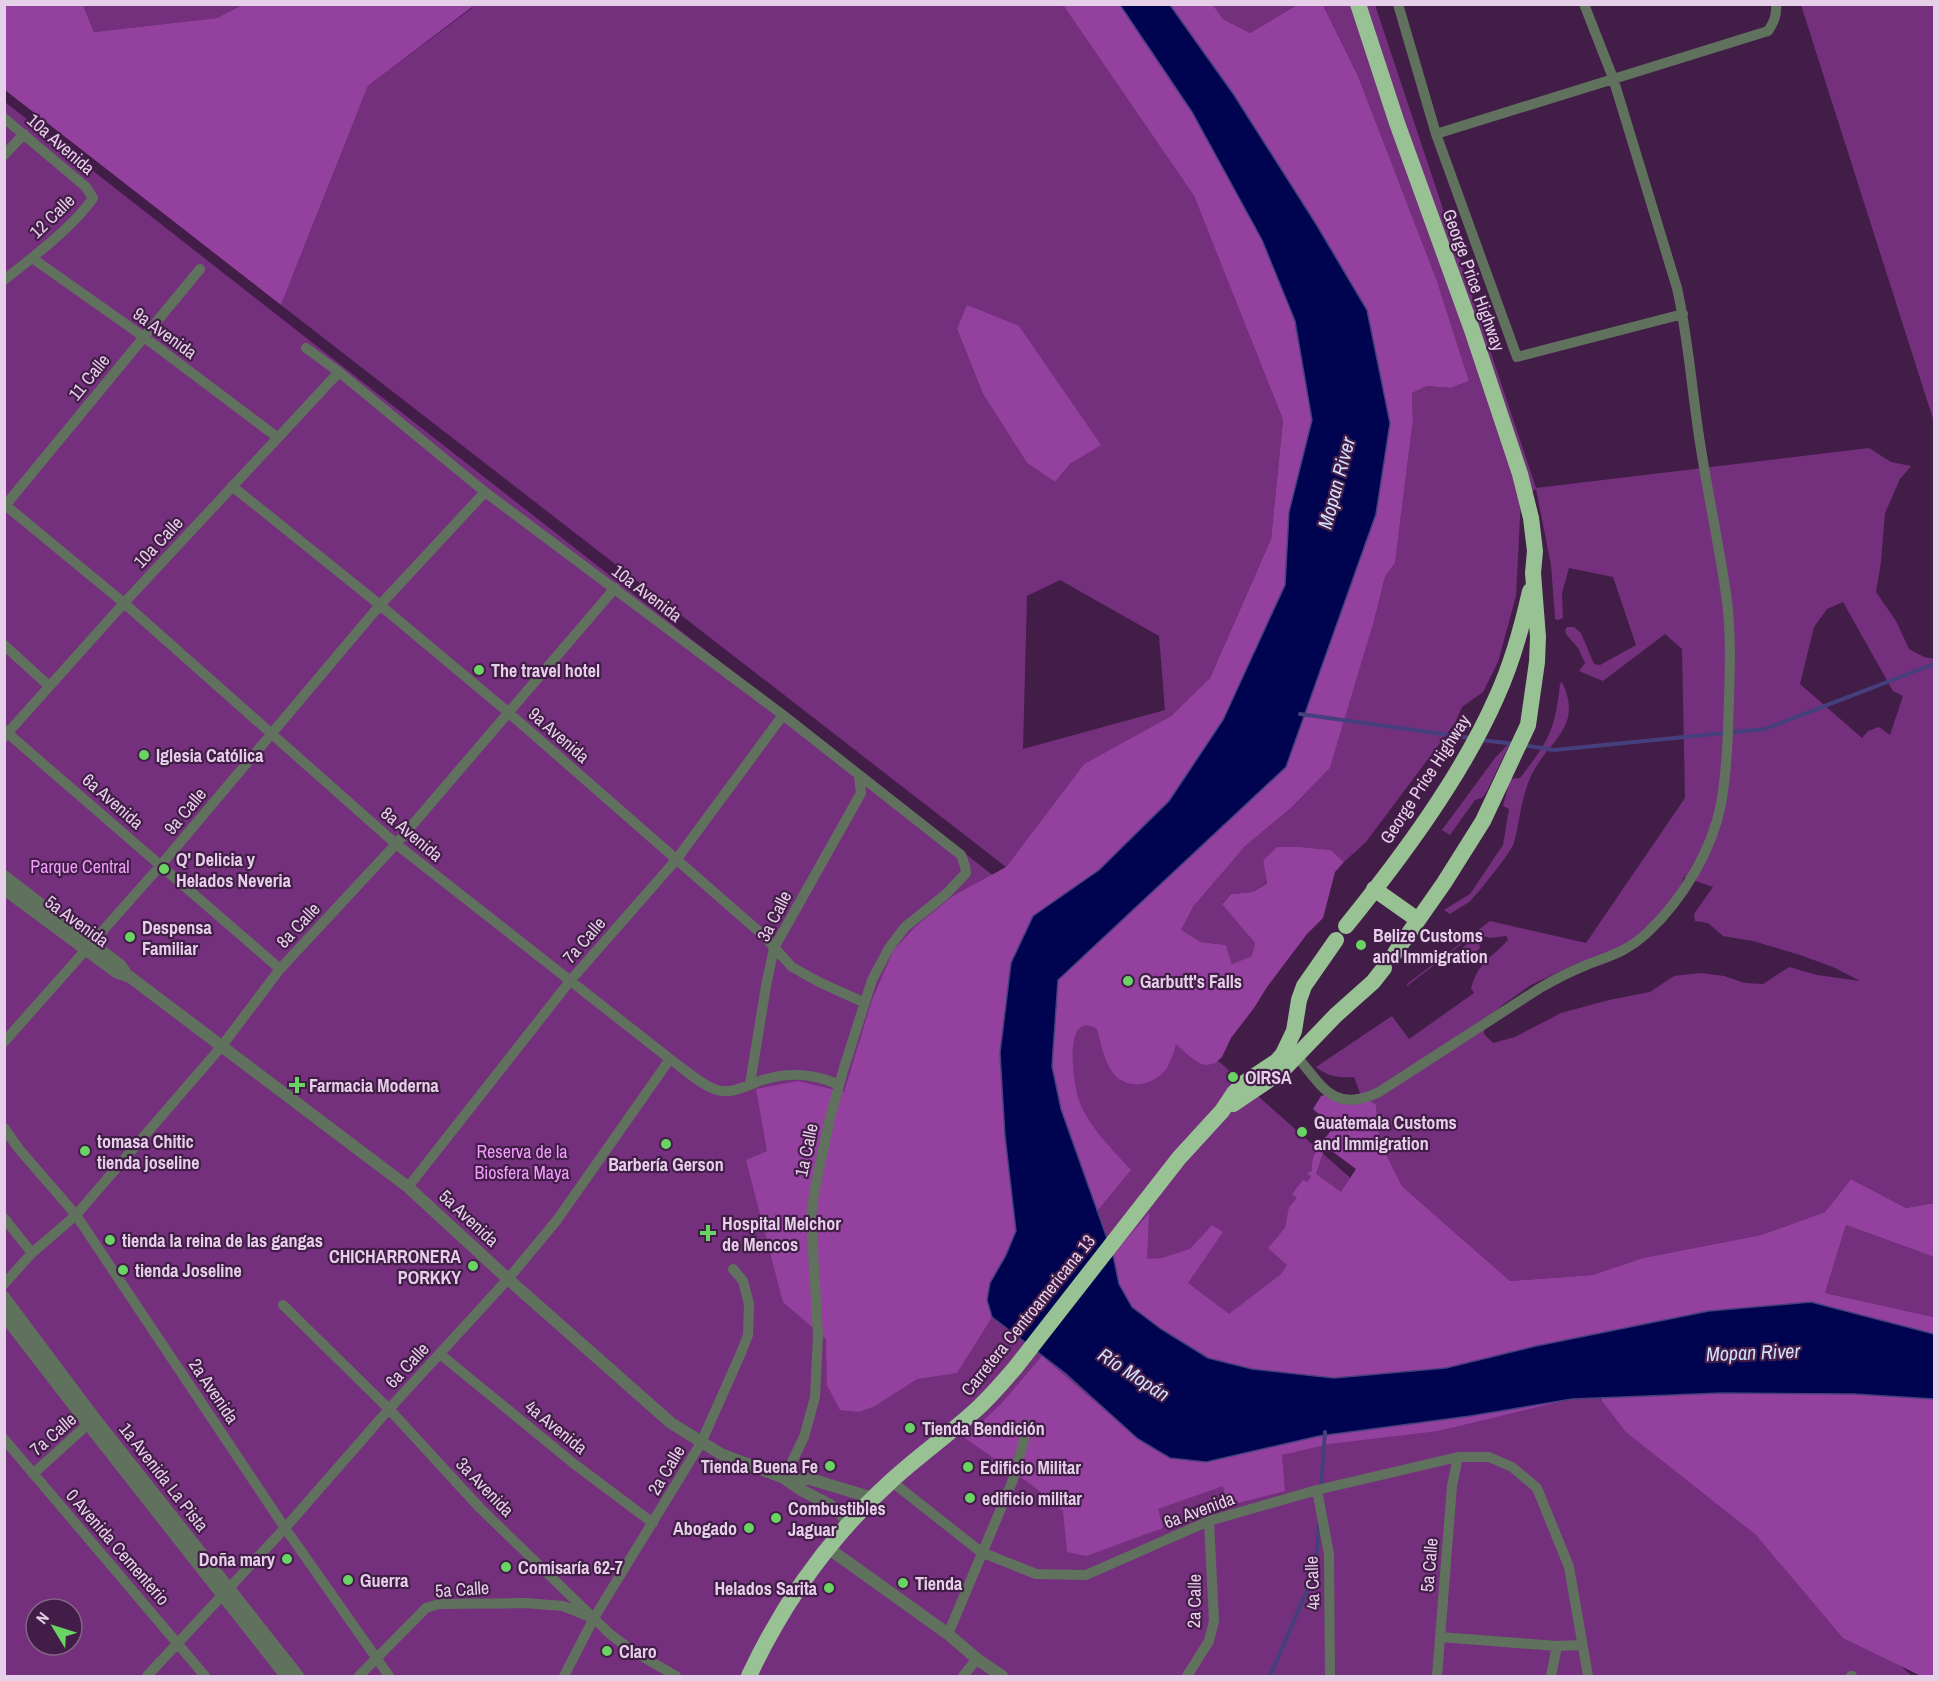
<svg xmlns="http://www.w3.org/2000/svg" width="1939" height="1681" viewBox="0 0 1939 1681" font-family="'Archivo Narrow',sans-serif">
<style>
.green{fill:#74307d;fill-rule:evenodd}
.forest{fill:#94409e;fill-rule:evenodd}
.water{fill:#00034f;stroke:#45407d;stroke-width:1.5}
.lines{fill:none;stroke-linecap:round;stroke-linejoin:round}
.stream{stroke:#45407d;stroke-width:4}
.minor{stroke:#60725e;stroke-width:10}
.tertiary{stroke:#60725e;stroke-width:12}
.trunk{stroke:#98c294;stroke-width:16}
.poi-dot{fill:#69d464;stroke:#421d47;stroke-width:2}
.labels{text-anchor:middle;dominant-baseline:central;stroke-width:4.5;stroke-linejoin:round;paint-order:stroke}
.street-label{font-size:18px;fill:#e6cfe8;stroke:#421d47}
.poi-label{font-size:18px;font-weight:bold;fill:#e6cfe8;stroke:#421d47;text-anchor:start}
.park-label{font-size:18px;fill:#f29efc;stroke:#421d47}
.water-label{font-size:20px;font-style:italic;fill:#d1dff9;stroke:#421d47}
</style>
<rect width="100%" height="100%" fill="#421d47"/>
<!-- green -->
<path class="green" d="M83,5H242L217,18L94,32Z
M470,5H1063L1194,196L1283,420L1271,539L1210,678L1171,716L1084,764L1006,867L281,305L368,86L472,8ZM957,329L1100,445L1070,464L1055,482L1027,463L983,394ZM1060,580L1159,636L1165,710L1023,749L1027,596Z
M1213,5H1297L1250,33L1223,19Z
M1323,5H1375L1536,488L1869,448L1891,462L1911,466L1900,479L1885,513L1881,562L1876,592L1896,621L1909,649L1924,657L1934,659V1203L1906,1208L1851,1179L1825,1212L1761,1235L1643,1258L1592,1275L1510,1281L1402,1186L1385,1152L1379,1134L1376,1105L1363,1101L1354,1077C1340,1078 1328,1077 1316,1067L1392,1016L1409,1039L1474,993L1471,988C1479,961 1491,959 1508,940L1506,936L1490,938L1480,935L1468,939L1407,986V984L1490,921L1586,943L1685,798L1682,649L1665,634L1603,681L1579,671L1585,663L1578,648L1566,634L1565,630L1567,627H1574L1581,633L1594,664L1600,665L1636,645L1613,577L1569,568L1562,593L1563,618L1558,620L1555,619L1551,565L1536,489L1521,498L1516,596L1498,662L1483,692L1462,707L1455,723L1366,842L1344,862L1331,850L1301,847H1277L1263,860L1267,882L1253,892L1231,894L1222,903L1255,943L1253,956L1232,964L1226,945L1201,942L1180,930L1193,907L1245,845L1292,807L1330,768L1374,621L1385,577L1395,563L1413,420L1412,393L1427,386L1451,388L1469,381L1437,281L1358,76ZM1843,602L1893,691L1903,696L1890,735L1879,727L1868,731L1862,738L1800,684L1814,627L1827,609ZM1684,877L1713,887L1694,914L1695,921L1708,923L1723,936L1753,941L1800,955L1833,967L1860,981L1817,975L1789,967L1763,984L1745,983L1724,976L1701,973L1674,976L1650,992L1609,1000L1561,1013L1515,1037L1493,1043L1484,1034L1485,1022L1501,1006L1531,985L1575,964L1618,950L1652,929L1676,899Z
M1801,5H1934V422Z
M5,102L1128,981L1724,1509L1756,1535L1767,1547L1912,1676H5ZM36,1609H72V1645H36Z
M1562,682C1584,728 1548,740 1531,776C1521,798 1520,820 1514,843C1512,851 1476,896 1469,902C1463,906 1456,910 1450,914L1444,910L1470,894L1503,845L1509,809L1503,806L1510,779L1520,778C1548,742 1555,731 1560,684Z
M1511,741L1487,791L1482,798L1475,800L1450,835L1442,830L1495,758Z
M1474,941L1479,944L1480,948C1473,955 1464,963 1454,962C1455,953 1465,944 1474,941Z
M1846,1225L1934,1257V1317L1825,1293Z"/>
<!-- forest -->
<path class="forest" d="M470,5L472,7L368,86L281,305L5,90V5H83L94,32L217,18L242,5Z
M1063,5H1120L1192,112L1262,240L1295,321L1312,420L1289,512L1285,585L1223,720L1169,801L1099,870L1033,916L1011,963L1000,1053L1005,1136L1016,1231L987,1300L992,1317L957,1373L917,1379L875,1406L859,1412L840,1410L827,1385L826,1339L783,1302L746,1160L767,1151L756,1089L798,1081L844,1092L872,1000L893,951L915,927L953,896L1006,867L1084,764L1171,716L1210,678L1271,539L1283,420L1194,196Z
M1170,5H1213L1223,19L1250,33L1297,5H1323L1358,76L1437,281L1469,381L1451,388L1427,386L1412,393L1413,420L1395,563L1385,577L1374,621L1330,768L1292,807L1245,846L1193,907L1181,930L1201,942L1226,945L1232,964L1252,956L1255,943L1222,904L1231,894L1253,892L1267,883L1263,860L1277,847H1301L1331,850L1344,862L1335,872L1323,918L1307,934L1267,987L1254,1008L1231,1038L1222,1057L1215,1063L1207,1065L1201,1064L1189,1056L1176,1044C1174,1051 1172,1059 1168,1066C1157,1085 1128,1092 1113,1073C1104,1061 1101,1043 1097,1029C1062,1007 1073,1087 1080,1103C1090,1128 1113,1150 1131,1170L1097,1211L1061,1109L1052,1066L1058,980L1286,767L1322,664L1316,224L1234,95Z
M967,305L1019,326L1101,445L1070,464L1055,482L1027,463L983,394L957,329Z
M1325,1095L1370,1101L1376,1105L1379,1134L1385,1152L1402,1186L1510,1281L1592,1275L1643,1258L1761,1235L1825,1212L1851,1179L1906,1208L1934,1203V1257L1846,1225L1825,1293L1934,1317V1334L1811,1302L1709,1311L1536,1346L1446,1368L1334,1378L1252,1369L1208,1358L1161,1329L1132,1307L1119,1284L1113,1255L1149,1213L1147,1259L1162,1258L1190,1249L1212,1225L1223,1232L1188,1283L1229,1314L1281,1274L1287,1265L1268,1248L1285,1228L1289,1207L1297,1198L1292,1194L1303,1180L1307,1182L1311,1177L1307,1173L1312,1171C1310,1153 1324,1140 1334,1127L1313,1109L1321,1096ZM1325,1146L1356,1169L1341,1192L1316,1174Z
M1042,1356L1138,1439L1170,1458L1206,1462L1319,1436L1470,1416L1571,1399L1438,1431L1329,1444L1282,1455L1285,1491L1227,1506L1223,1486L1158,1509L1163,1528L1086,1556L1067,1552L1063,1511L1032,1485L965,1438L1002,1403Z
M1721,1393L1854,1394L1934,1399V1676H1921L1843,1638L1756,1535L1626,1432L1599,1397Z"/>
<!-- water -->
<path class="water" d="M1120,5H1170L1234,95L1316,224L1367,310L1390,423L1376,514L1286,767L1058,980L1052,1066L1061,1109L1113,1255L1119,1284L1132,1307L1161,1329L1208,1358L1252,1369L1334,1378L1446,1368L1536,1346L1709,1311L1811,1302L1934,1334V1399L1854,1394L1721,1393L1572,1399L1470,1416L1319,1436L1206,1462L1170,1458L1138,1439L1065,1373L992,1317L987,1300L990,1283L1006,1255L1016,1231L1005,1136L1000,1053L1011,963L1033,916L1099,870L1169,801L1223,720L1285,585L1289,512L1312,420L1295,321L1262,240L1192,112Z"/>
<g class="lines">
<!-- stream -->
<path class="stream" d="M1300,714L1471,738
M1481,740L1515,744
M1522,745L1554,750L1765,729L1934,664
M1321,1487L1325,1432
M1270,1676L1315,1572L1319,1522"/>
<!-- minor -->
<path class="minor" d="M1398,4L1436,134L1517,357L1683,314
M4,118L86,187L93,198C74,226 32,258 4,280
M1436,134L1768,31C1774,22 1777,15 1776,4
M4,155L24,134
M32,258L144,337L277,437
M306,348L339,372L485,492L783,715L961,855L965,866L966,873L945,895L905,927L889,948L872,980L843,1071L829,1122L814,1193L811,1218L818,1335L815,1397L804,1437L784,1478
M232,486L380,605L509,713L764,936L792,967L819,982L865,1003
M4,504L124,603L396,844L670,1059C683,1068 702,1086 717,1090C733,1095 751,1083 766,1079C790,1072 816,1074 839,1085
M4,507L200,269
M4,645L49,686
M4,730L280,969
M4,737L124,603L339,372
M4,1042L161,865L380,605L485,492
M1293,1052C1321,1083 1331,1115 1379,1092L1540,988C1554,980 1569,972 1584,966C1609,956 1627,952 1648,932C1682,900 1712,851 1721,804C1727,770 1728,735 1729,700C1730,667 1731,634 1727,601C1720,550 1709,500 1701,449C1692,395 1689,341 1677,288L1613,78L1584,4
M750,1084L766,986L774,948L861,793L859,776
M4,1128L19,1149L76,1215L285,1528L389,1676
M408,1187L570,981L676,860L783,715
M4,1218L32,1253
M4,1284L32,1253L76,1215L221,1047L280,969L396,844L615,588
M283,1305L389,1409L480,1508L610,1634L631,1650L676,1676
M440,1354L573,1463L653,1523
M4,1439L205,1676
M33,1474L88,1424L94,1421
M891,1481L981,1552L1036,1574L1086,1575L1209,1521L1317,1490L1458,1457H1489L1512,1467L1537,1488L1569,1567L1588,1676
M1317,1490L1329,1554L1330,1676
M948,1634L1013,1480L1028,1425
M1440,1637L1557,1646L1582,1645
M147,1676L285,1528L389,1409L508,1279L557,1220L670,1059
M359,1676L426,1608L439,1604L525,1603L563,1606L588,1616
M564,1676L594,1618L701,1443L741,1353L748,1335L749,1304L743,1281L733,1269
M963,1676L977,1659
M1187,1676L1209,1641L1214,1621L1209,1521
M1437,1676L1452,1486L1458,1457
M1551,1676L1557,1646
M1851,1676H1852"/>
<!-- tertiary -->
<path class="tertiary" d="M4,876L120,965L125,972
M4,889L116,972L130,977L408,1187L508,1279L671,1423L721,1454L784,1478L803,1491L830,1505L850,1522
M4,1297L96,1420L298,1676
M4,1315L88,1424L286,1676
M784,1478L810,1479L873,1498
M828,1548L948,1634L977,1659L1002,1676"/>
<!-- trunk -->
<path class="trunk" d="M1358,4L1397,123L1472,330L1520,474L1531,518L1535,551L1533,573L1538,637L1537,662L1528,725L1483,821L1444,883L1395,953
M1374,889L1418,920
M1346,926C1401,858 1462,776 1497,696C1512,663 1522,627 1530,591
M1233,1104L1282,1071L1336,1015L1373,982L1384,968
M749,1676C783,1603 831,1536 890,1482C918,1456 950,1434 978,1408C991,1396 1003,1382 1015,1368L1179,1158L1222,1111L1234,1093L1244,1083L1277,1061L1283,1054L1294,1031L1299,1000L1304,986L1336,940"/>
</g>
<!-- markers -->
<g class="poi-dot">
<circle cx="479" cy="670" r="6"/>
<circle cx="144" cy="755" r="6"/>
<circle cx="164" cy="869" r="6"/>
<circle cx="130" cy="937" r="6"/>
<circle cx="1361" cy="945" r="6"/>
<circle cx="1128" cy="981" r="6"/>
<circle cx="1233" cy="1077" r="6"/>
<path d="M294 1076h6v6h6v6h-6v6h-6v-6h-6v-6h6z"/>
<circle cx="1302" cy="1132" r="6"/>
<circle cx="666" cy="1144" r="6"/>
<circle cx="85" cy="1151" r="6"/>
<path d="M705 1224h6v6h6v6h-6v6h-6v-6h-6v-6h6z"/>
<circle cx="110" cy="1240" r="6"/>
<circle cx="473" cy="1266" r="6"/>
<circle cx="123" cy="1270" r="6"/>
<circle cx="910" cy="1428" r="6"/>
<circle cx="830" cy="1466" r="6"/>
<circle cx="968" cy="1467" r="6"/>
<circle cx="970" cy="1498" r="6"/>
<circle cx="776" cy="1518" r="6"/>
<circle cx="749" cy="1528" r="6"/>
<circle cx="287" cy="1559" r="6"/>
<circle cx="506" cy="1567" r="6"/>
<circle cx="348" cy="1580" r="6"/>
<circle cx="903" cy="1583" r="6"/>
<circle cx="829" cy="1588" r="6"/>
<circle cx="607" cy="1651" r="6"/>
</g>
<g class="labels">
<!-- street labels -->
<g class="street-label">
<text transform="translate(61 144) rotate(41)">10a Avenida</text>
<text transform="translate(52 216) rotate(-44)">12 Calle</text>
<text transform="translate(1474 280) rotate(70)">George Price Highway</text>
<text transform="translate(165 333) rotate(36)">9a Avenida</text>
<text transform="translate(89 377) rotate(-51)">11 Calle</text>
<text transform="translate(158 542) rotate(-47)">10a Calle</text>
<text transform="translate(647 593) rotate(37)">10a Avenida</text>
<text transform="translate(559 735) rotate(41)">9a Avenida</text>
<text transform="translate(1425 779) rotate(-57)">George Price Highway</text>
<text transform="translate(113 801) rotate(41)">6a Avenida</text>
<text transform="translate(185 811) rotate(-50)">9a Calle</text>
<text transform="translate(412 834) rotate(40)">8a Avenida</text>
<text transform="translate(774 916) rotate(-63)">3a Calle</text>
<text transform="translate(77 921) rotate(36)">5a Avenida</text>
<text transform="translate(298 925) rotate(-47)">8a Calle</text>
<text transform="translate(584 940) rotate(-49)">7a Calle</text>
<text transform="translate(806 1150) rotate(-78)">1a Calle</text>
<text transform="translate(469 1218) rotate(43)">5a Avenida</text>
<text transform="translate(1028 1315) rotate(-51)">Carretera Centroamericana 13</text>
<text transform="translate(407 1365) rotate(-47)">6a Calle</text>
<text transform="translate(214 1391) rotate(56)">2a Avenida</text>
<text transform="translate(556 1427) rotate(39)">4a Avenida</text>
<text transform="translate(53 1434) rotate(-41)">7a Calle</text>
<text transform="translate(666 1470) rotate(-59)">2a Calle</text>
<text transform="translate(164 1477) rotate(52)">1a Avenida La Pista</text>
<text transform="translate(485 1487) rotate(46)">3a Avenida</text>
<text transform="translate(1199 1510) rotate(-20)">6a Avenida</text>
<text transform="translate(118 1547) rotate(49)">0 Avenida Cementerio</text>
<text transform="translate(1429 1565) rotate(-85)">5a Calle</text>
<text transform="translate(1312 1583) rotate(-92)">4a Calle</text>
<text transform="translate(462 1589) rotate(-4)">5a Calle</text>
<text transform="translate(1194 1601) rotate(-89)">2a Calle</text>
</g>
<!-- poi labels -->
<g class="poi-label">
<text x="491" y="670">The travel hotel</text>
<text x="156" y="755">Iglesia Católica</text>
<text x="176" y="859">Q' Delicia y<tspan x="176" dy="21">Helados Neveria</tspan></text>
<text x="142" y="927">Despensa<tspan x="142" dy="21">Familiar</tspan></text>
<text x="1373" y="935">Belize Customs<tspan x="1373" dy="21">and Immigration</tspan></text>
<text x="1140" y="981">Garbutt's Falls</text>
<text x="1245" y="1077">OIRSA</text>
<text x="309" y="1085">Farmacia Moderna</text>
<text x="1314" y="1122">Guatemala Customs<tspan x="1314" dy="21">and Immigration</tspan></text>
<text x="97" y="1141">tomasa Chitic<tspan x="97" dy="21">tienda joseline</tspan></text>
<text x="666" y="1164" text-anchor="middle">Barbería Gerson</text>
<text x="722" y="1223">Hospital Melchor<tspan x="722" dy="21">de Mencos</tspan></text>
<text x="122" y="1240">tienda la reina de las gangas</text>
<text x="461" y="1256" text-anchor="end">CHICHARRONERA<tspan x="461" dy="21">PORKKY</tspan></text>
<text x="135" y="1270">tienda Joseline</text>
<text x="922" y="1428">Tienda Bendición</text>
<text x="818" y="1466" text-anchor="end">Tienda Buena Fe</text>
<text x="980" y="1467">Edificio Militar</text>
<text x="982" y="1498">edificio militar</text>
<text x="788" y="1508">Combustibles<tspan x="788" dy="21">Jaguar</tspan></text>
<text x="737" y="1528" text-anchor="end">Abogado</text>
<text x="275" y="1559" text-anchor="end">Doña mary</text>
<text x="518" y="1567">Comisaría 62-7</text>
<text x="360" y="1580">Guerra</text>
<text x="915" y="1583">Tienda</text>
<text x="817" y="1588" text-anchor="end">Helados Sarita</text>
<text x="619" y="1651">Claro</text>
</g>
<!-- park labels -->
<g class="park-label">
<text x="80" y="866">Parque Central</text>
<text x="522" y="1151">Reserva de la<tspan x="522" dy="21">Biosfera Maya</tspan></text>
</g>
<!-- water labels -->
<g class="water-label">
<text transform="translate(1336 483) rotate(-75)">Mopan River</text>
<text transform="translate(1753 1352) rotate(-2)">Mopan River</text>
<text transform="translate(1134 1374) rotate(33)">Río Mopán</text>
</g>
</g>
<!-- border -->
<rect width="1939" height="1681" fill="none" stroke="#e6cfe8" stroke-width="12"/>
<!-- north arrow -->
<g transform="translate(54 1627) rotate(308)"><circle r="28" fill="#421d47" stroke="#846487" stroke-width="1.5"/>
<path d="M0-4.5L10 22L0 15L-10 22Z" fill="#69d464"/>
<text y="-9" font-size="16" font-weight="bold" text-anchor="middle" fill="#e6cfe8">N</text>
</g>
</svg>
